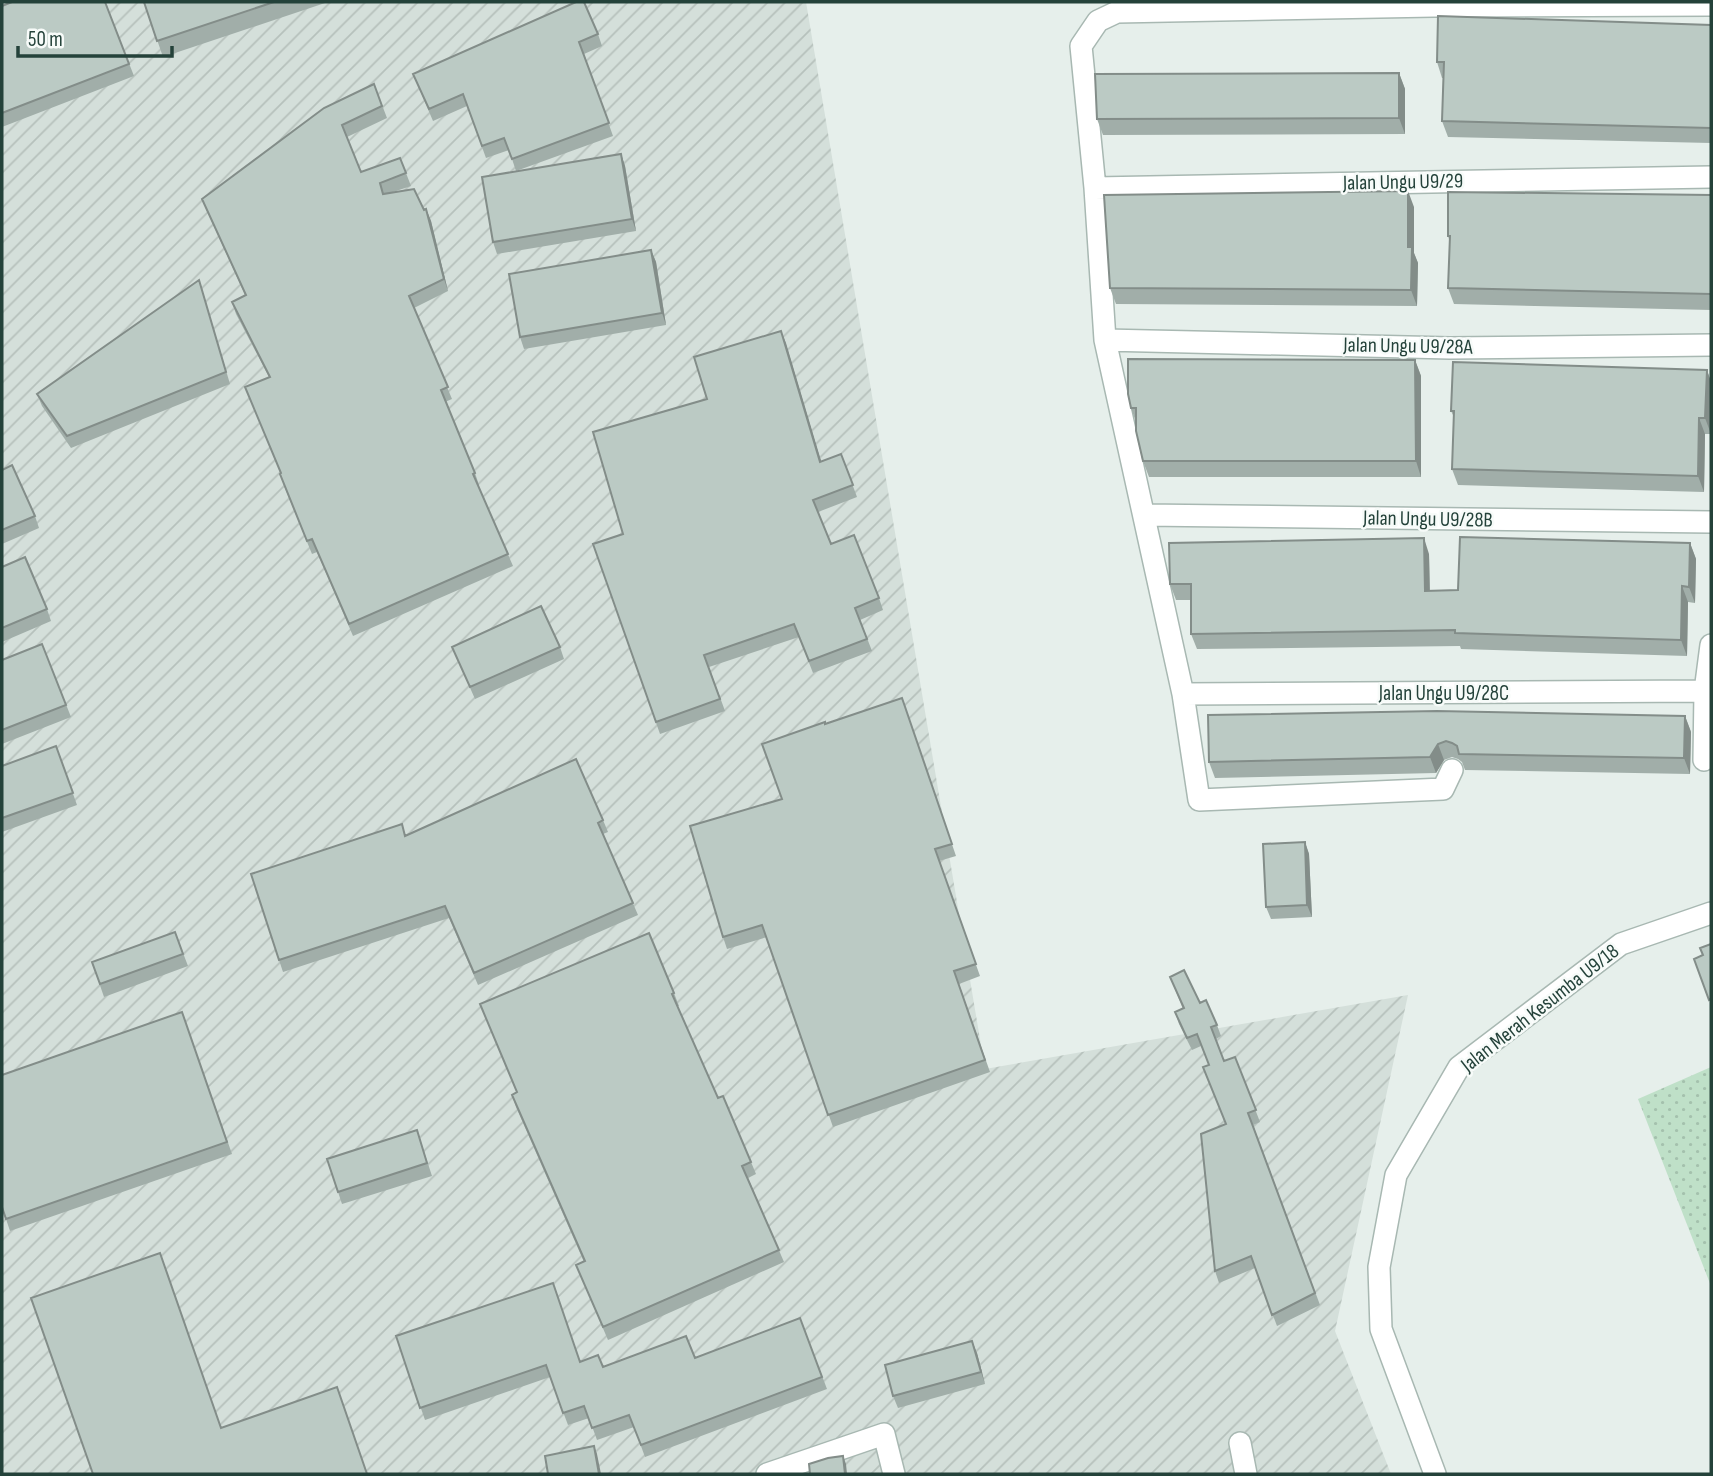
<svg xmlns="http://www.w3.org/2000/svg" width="1713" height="1476" viewBox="0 0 1713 1476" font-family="'Sofia Sans Condensed',sans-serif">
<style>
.industrial{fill:url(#industrial-furrows)}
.grass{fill:url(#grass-dots)}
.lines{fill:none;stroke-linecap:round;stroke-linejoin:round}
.street-casing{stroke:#a8b8b2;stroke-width:24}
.street{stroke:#fff;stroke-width:21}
.wall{fill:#a1aea9}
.shaded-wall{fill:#838d89}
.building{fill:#bbcac4;stroke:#838d89;stroke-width:2}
.labels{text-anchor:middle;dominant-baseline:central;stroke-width:5;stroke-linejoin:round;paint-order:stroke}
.street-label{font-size:21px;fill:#24423a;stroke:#f7fbf9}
</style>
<defs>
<pattern id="industrial-furrows" width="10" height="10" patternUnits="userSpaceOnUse" patternTransform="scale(1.75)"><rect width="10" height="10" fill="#d4dfda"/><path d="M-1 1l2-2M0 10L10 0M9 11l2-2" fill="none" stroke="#b6c1bc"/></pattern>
<pattern id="grass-dots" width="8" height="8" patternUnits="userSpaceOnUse" patternTransform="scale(1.75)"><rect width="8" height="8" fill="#bfe0c8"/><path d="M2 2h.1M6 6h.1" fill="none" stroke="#a4c1ad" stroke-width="1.8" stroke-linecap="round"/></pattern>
</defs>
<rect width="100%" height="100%" fill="#e6efeb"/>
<!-- industrial -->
<path class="industrial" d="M2,2H806L985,1069L1408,995L1335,1331L1391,1474H2Z"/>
<!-- grass -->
<path class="grass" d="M1711,1067V1286L1638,1099Z"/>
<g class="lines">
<!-- street casing -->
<g class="street-casing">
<path id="street" d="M1095,188L1711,177
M1105,340L1450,348L1711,345
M1144,515L1711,522
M1183,694L1705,691
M1704,760L1705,691L1711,645
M1452,770L1443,789L1199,800L1183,694L1105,340L1095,188L1081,46L1098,21L1117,12L1434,6L1711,5
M1240,1443L1246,1474
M767,1474L884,1434L894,1474
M1435,1474L1381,1329L1379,1267L1396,1175L1459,1067L1621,944L1711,913"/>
</g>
<!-- street -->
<use href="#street" class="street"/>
</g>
<!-- wall -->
<path class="wall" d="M105,2L134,76L2,127V6Z
M144,2H328L163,57Z
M1711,25V143L1448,137L1442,121L1443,78H1442L1437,62Z
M598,34L602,46L584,54L613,136L516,171L509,150L486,158L467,106L433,121L413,74Z
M1399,73L1405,89V134L1103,135L1097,119Z
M374,84L387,118L347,137L361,172L406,173L411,186L393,192L424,210L426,209L431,221L448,291L414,308L452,399L445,402L475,473L479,485H478L513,566L353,636L317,552L312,554L284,486L281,473L245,387L269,377L236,314L232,302L245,295L207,211L202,199Z
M621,154L625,166L636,231L497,254L493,242Z
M1711,195V310L1454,304L1448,288L1450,242L1448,236Z
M1414,207V253L1418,263L1417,306L1116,304L1110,288Z
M651,250L656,262L666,325L524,349L520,337Z
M203,293L230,384L71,448L42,406L37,394Z
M781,331L821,462L841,454L857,497L818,512L831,544L879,598L883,610L860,620L872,651L813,673L799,637L709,667L725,711L660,734L593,544L623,534L707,399Z
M1415,360L1421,376V477H1149L1143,461L1136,422L1131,408Z
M1707,370L1711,382V434H1705L1704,492L1458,485L1452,469L1454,417L1451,411Z
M2,470L35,516L39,528L2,544Z
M1690,543L1696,559L1695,603L1688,602L1687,656L1461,649L1460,646L1197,649L1191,634V600H1176L1170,584L1429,554L1430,591L1458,590Z
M2,567L47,609L51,621L2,642Z
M42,644L71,717L2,744V660Z
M452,647H560L564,659L475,699Z
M902,698L956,856L939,861L980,976L959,984L990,1072L833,1127L767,937L727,949L723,937L782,799L825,724Z
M1685,716L1691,732L1690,774L1465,770L1462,762L1458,759L1452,757L1444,760L1436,773L1215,778L1209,762Z
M56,746L77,805L2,832V766Z
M603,820L608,832L603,834L638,915L478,985L449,918L283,972L279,960L406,836Z
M1305,842L1309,854L1312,917L1271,919L1266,907Z
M175,932L188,966L104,997L92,962Z
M1170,977L1200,1003L1217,1025L1221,1036L1216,1039L1224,1061L1235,1057L1260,1122L1253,1125L1320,1305L1277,1326L1255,1268L1219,1283L1215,1271L1225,1124L1209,1065L1201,1046L1192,1050L1179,1024L1175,1012L1183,1009Z
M674,993L679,1006H677L718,1098L751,1162L756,1174L748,1178L784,1262L608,1340L576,1265L584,1262L516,1107L512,1095L517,1093L480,1004Z
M182,1012L232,1154L10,1231L2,1207Z
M417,1130L432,1176L342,1204L338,1192Z
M800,1318L827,1389L645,1457L634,1427L597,1440L589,1418L568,1425L550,1377L425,1420L396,1336L580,1362L603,1367L695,1358Z
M977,1353L985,1384L898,1408L893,1396Z"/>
<!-- shaded-wall -->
<path class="shaded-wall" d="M1399,73L1405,89V134L1399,118Z
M621,154L625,166L636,231L632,219Z
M1408,191L1414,207V253L1418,263L1417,306L1411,290L1408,247Z
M426,209L431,221L448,291L444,279Z
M651,250L656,262L666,325L662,313Z
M781,331L786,343L825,474L820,462Z
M1415,360L1421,376V477L1416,461Z
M1707,370L1711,382V434L1705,418Z
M1699,418L1705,434L1704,492L1698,476Z
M1424,538L1429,554L1430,607L1425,591Z
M1690,543L1696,559L1695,603L1689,587Z
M1682,586L1688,602L1687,656L1681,640Z
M1685,716L1691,732L1690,774L1684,758Z
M1438,744L1444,760L1436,773L1430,757Z
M1305,842L1309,854L1312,917L1307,905Z
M972,1341L977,1353L985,1384L981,1372Z
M594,1446L597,1454L601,1474H599Z
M843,1456L846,1464L847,1474H845Z"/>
<!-- building -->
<path class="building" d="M12,2H105L129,64L2,113V6Z
M144,2H274L157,41Z
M576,2H584L598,34L579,42L609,123L512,159L504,138L482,146L463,94L429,109L413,74Z
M1438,16L1711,25V128L1442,121L1444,62H1437Z
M1399,73V118L1097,119L1095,74Z
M374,84L382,106L342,125L361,172L400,158L406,173L380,183L383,194L414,189L424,210L426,209L444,279L409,296L448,387L441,390L475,473L473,474L508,554L349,624L312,539L307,541L280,474L281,473L245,387L270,377L232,302L246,295L202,199L324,108Z
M621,154L632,219L493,242L482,177Z
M1408,191V247H1412L1411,290L1110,288L1104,195Z
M1448,192L1711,195V294L1448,288L1450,236H1448Z
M651,250L662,313L520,337L509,274Z
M199,280L226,372L67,436L37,394Z
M781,331L820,462L841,454L853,485L813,500L831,544L854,535L879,598L855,608L867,639L809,661L794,624L704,655L720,699L656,722L593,544L623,534L593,432L707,399L694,357Z
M1128,359L1415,360L1416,461H1143L1136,431V408H1131L1128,394Z
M1453,362L1707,370L1705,418H1699L1698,476L1452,469L1454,411H1451Z
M12,465L35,516L2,530V470Z
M1460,537L1690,543L1689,587L1682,586L1681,640L1455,633V630L1191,634V584H1170L1169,543L1424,538L1425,591L1458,590Z
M25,557L47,609L2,628V567Z
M541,606L560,647L470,687L452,647Z
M42,644L66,705L2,730V660Z
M902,698L952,844L935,849L976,964L954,971L985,1060L828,1115L762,925L723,937L690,826L782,799L762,744L825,722V724Z
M1437,711L1685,716L1684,758L1459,754L1457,746L1452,743L1446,741L1438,744L1430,757L1209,762L1208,715Z
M56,746L73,793L2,818V766Z
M576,759L603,820L598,823L633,903L474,973L445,906L279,960L251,874L402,824L405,836Z
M1305,842L1307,905L1266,907L1263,844Z
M175,932L183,954L100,984L92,962Z
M649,933L674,993L672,994L718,1098L723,1096L751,1162L742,1166L779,1250L603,1327L576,1265L585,1261L512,1095L517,1092L480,1004Z
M1711,944V999L1709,1000L1694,959L1703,955L1700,948Z
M1184,970L1200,1003L1206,1000L1217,1025L1211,1027L1224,1061L1235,1057L1256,1110L1248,1113L1315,1293L1272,1315L1251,1256L1215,1271L1201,1134L1226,1124L1203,1067L1209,1065L1197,1034L1187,1038L1175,1012L1184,1008L1170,977Z
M182,1012L227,1142L6,1219L2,1207V1075Z
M417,1130L427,1163L338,1192L327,1159Z
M160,1253L221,1428L337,1387L367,1474H93L31,1298Z
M553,1283L580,1362L598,1355L603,1367L686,1336L695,1358L800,1318L822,1377L641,1445L629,1415L592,1428L584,1406L563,1413L546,1365L420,1408L396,1336Z
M972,1341L981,1372L893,1396L885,1365Z
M594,1446L599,1474H548L545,1456Z
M843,1456L845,1474H810L809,1464L828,1458Z"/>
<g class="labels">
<!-- street labels -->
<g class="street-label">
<text transform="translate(1403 182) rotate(-1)">Jalan Ungu U9/29</text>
<text transform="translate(1408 346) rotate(1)">Jalan Ungu U9/28A</text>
<text transform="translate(1428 519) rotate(1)">Jalan Ungu U9/28B</text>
<text x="1444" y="693">Jalan Ungu U9/28C</text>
<text transform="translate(1540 1008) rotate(-38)">Jalan Merah Kesumba U9/18</text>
</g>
</g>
<!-- border -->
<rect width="1713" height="1476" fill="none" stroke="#24423a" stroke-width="7"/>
<!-- scale -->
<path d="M18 46v10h154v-10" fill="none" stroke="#24423a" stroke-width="3.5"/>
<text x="28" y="46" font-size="21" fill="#24423a" stroke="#f7fbf9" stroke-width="5" paint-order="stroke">50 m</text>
</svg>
